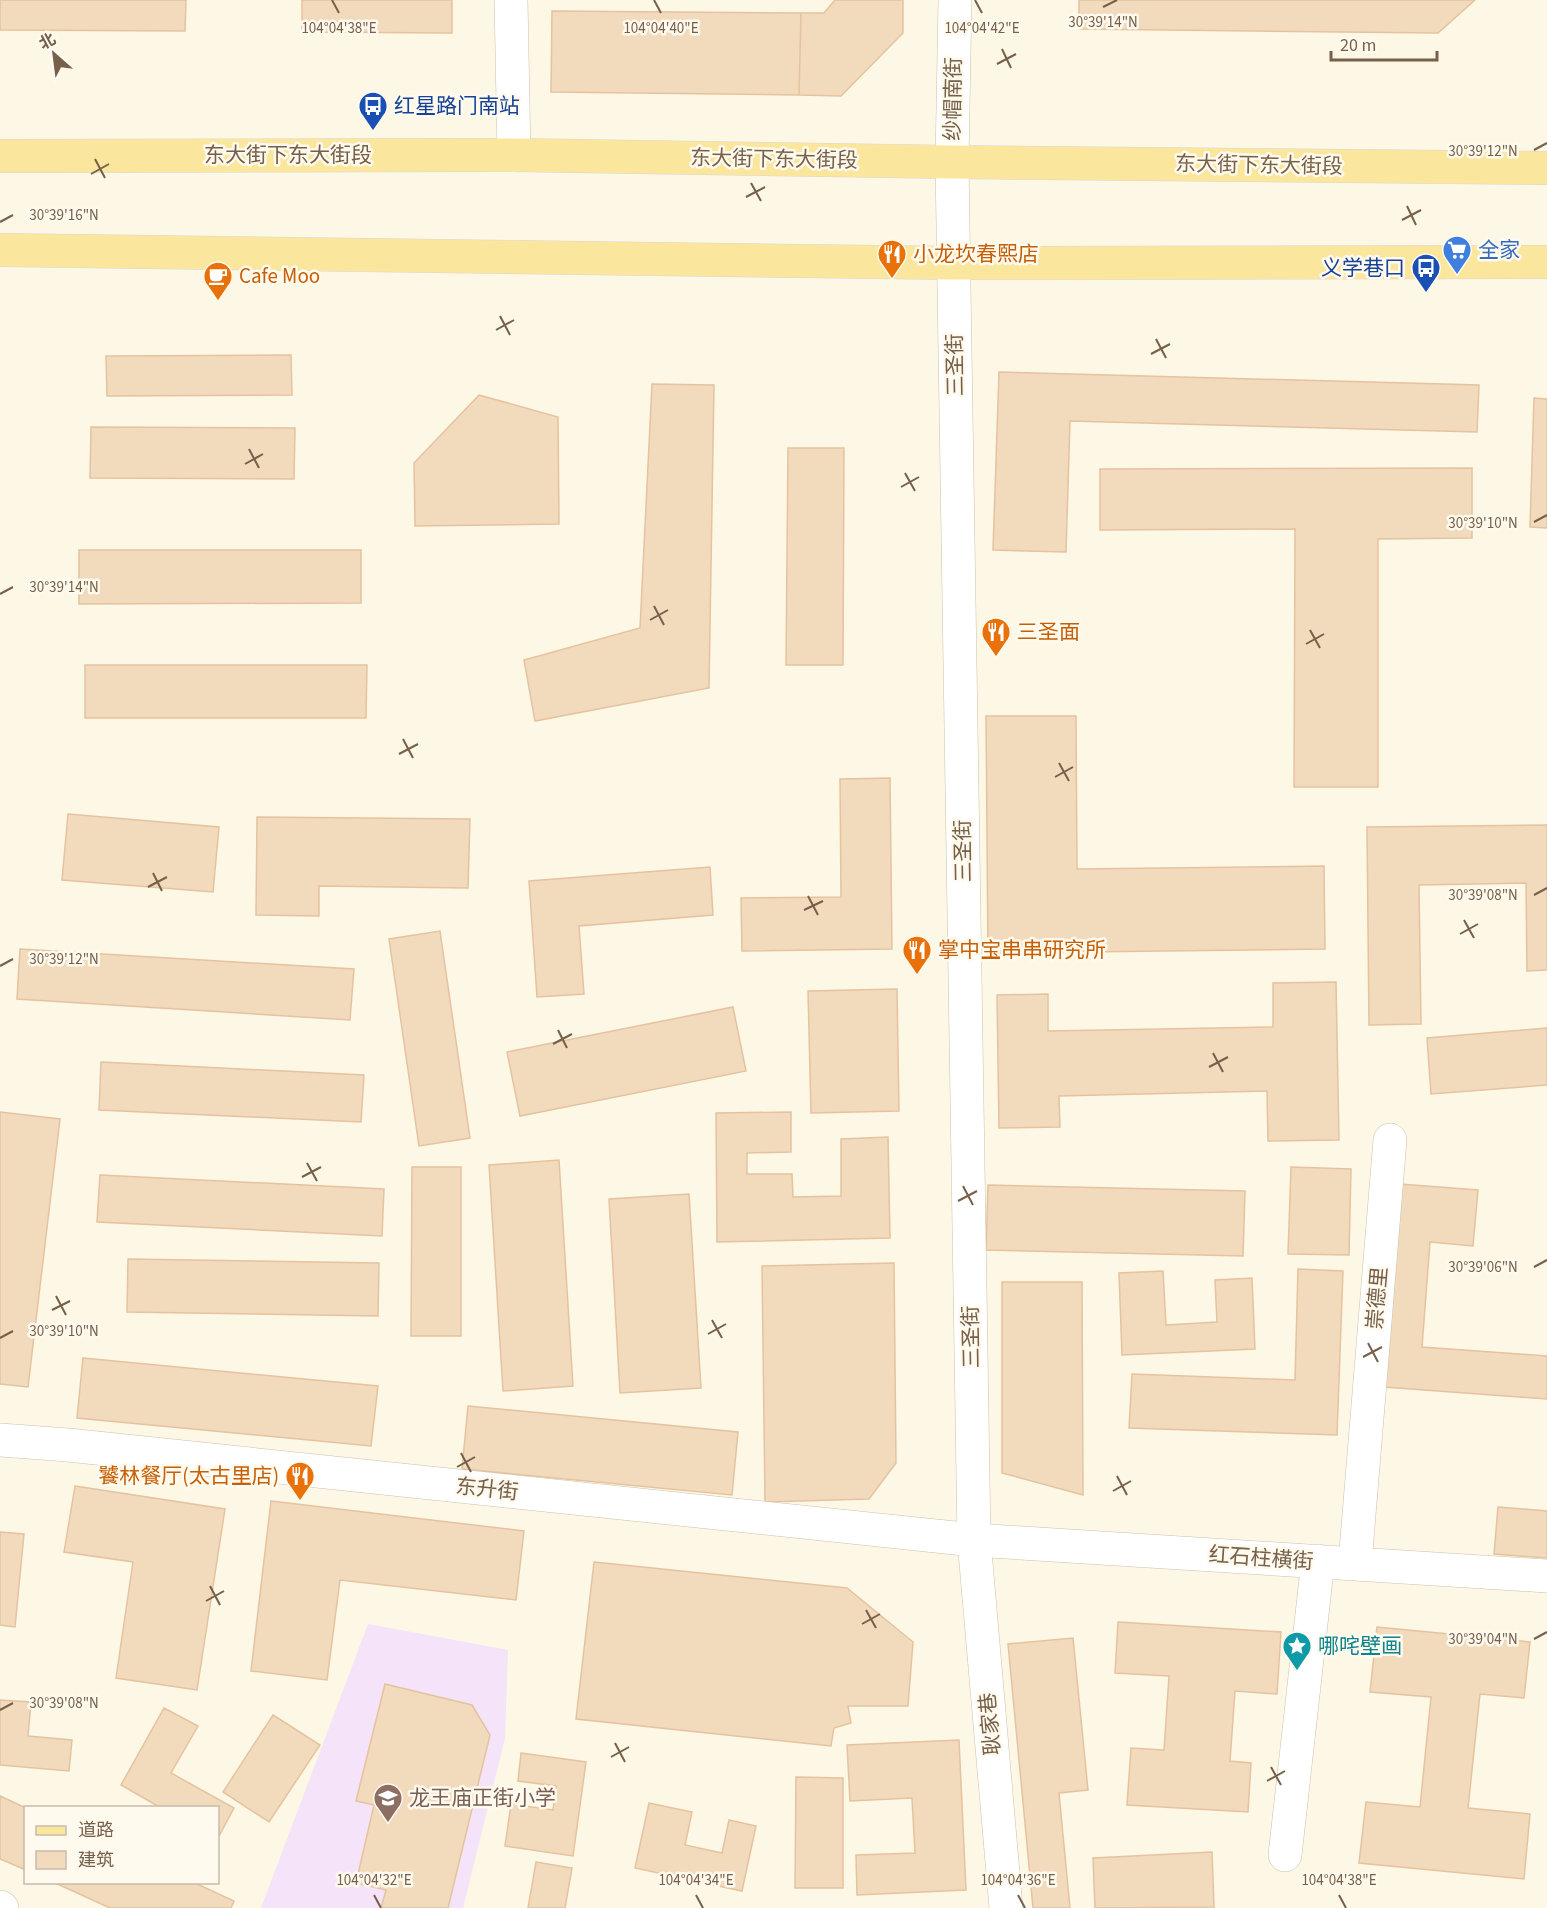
<svg xmlns="http://www.w3.org/2000/svg" width="1547" height="1908" viewBox="0 0 1547 1908" font-family="'Source Sans 3','Noto Sans SC',sans-serif">
<style>
.education{fill:#f4e3f9}
.building{fill:#f2dabd;stroke:#e5c39e;stroke-width:1.5}
.lines{fill:none;stroke-linecap:round;stroke-linejoin:round}
.minor-casing{stroke:#cec0ac;stroke-width:34}
.major-casing{stroke:#dbd6d0;stroke-width:34}
.minor{stroke:#fff;stroke-width:33}
.major{stroke:#fbe69e;stroke-width:33}
.ticks{fill:none;stroke:#76604a;stroke-width:2}
.labels{text-anchor:middle;dominant-baseline:central;stroke-width:5;stroke-linejoin:round;paint-order:stroke}
.street-label{font-size:21px;fill:#76604a;stroke:#fffaed}
.transit-label{font-size:21px;fill:#164399;stroke:#fffaed;text-anchor:start}
.shop-label{font-size:21px;fill:#366cbe;stroke:#fffaed;text-anchor:start}
.food-label{font-size:21px;fill:#c56008;stroke:#fffaed;text-anchor:start}
.culture-label{font-size:21px;fill:#0d838f;stroke:#fffaed;text-anchor:start}
.education-label{font-size:21px;fill:#785e54;stroke:#fffaed;text-anchor:start}
.ticks-label{font-size:15px;text-anchor:middle;fill:#76604a;stroke:#fffaed;stroke-width:5;stroke-linejoin:round;paint-order:stroke}
</style>
<rect width="100%" height="100%" fill="#fdf7e6"/>
<!-- education -->
<path class="education" d="M368,1624L508,1650L505,1738L463,1908H261Z"/>
<!-- building -->
<path class="building" d="M0,0H186L185,31L0,30Z
M302,0H452V33L302,32Z
M835,0H903V33L841,96L799,95L801,13H824Z
M1079,0H1475L1438,33L1079,29Z
M552,11L801,13L799,95L551,92Z
M291,355L292,395L107,396L106,356Z
M999,372L1479,385L1477,432L1070,421L1066,552L993,550Z
M652,384L714,385L709,688L535,721L524,660L640,628Z
M479,395L558,417L559,524L415,526L414,463Z
M1534,398L1547,399V528L1530,527Z
M91,427L295,428L294,479L90,478Z
M788,448H844L843,665H786Z
M1472,468V538L1378,539V787H1294L1295,529L1100,530V469Z
M79,550H361V603L79,604Z
M85,665H367L366,718H85Z
M986,716H1076L1077,869L1324,866L1325,949L988,953Z
M890,778L892,949L742,951L741,898L841,897L840,779Z
M68,814L219,827L213,892L62,880Z
M257,817L470,819L468,888L319,886V916L256,915Z
M1547,825V970L1527,971L1526,883L1419,885L1421,1024L1369,1025L1367,827Z
M710,867L713,915L579,926L584,994L537,997L529,881Z
M440,931L470,1138L419,1146L389,939Z
M20,949L354,969L350,1020L17,999Z
M1336,982L1339,1140L1268,1141L1267,1091L1059,1096L1060,1127L999,1128L997,995L1048,994V1031L1273,1027V983Z
M897,989L899,1111L811,1113L808,991Z
M733,1007L746,1071L520,1116L507,1052Z
M1547,1028V1085L1431,1094L1427,1038Z
M101,1062L364,1075L361,1122L99,1110Z
M0,1112L60,1119L28,1387L0,1384Z
M791,1112V1152L747,1153V1174H792L793,1197L841,1196V1139L888,1137L890,1238L717,1242L716,1113Z
M559,1160L573,1386L503,1391L489,1165Z
M412,1167H461V1336H411Z
M1291,1167L1351,1169L1349,1255L1288,1254Z
M100,1175L384,1189L382,1236L97,1222Z
M1400,1184L1478,1190L1473,1246L1430,1242L1422,1347L1547,1356V1399L1384,1387Z
M988,1185L1245,1191L1243,1256L986,1250Z
M689,1194L701,1388L620,1393L609,1199Z
M128,1259L379,1263L378,1316L127,1312Z
M894,1263L896,1463L869,1499L765,1502L762,1266Z
M1298,1269L1343,1271L1337,1435L1129,1428L1132,1374L1295,1380Z
M1163,1271L1166,1325L1217,1322L1215,1280L1252,1278L1255,1349L1122,1355L1119,1273Z
M1002,1282H1082L1083,1495L1002,1473Z
M83,1358L378,1386L371,1446L77,1418Z
M468,1406L738,1432L732,1495L462,1469Z
M75,1486L225,1509L197,1690L116,1678L133,1562L64,1552Z
M271,1501L524,1531L516,1600L340,1580L327,1680L251,1671Z
M1498,1507L1547,1511V1558L1494,1554Z
M0,1532L24,1534L15,1627L0,1625Z
M594,1562L847,1588L913,1642L908,1706H848L851,1723L834,1728L831,1746L576,1719Z
M1118,1622L1281,1632L1277,1694L1235,1691L1230,1761L1251,1763L1248,1812L1127,1805L1131,1748L1164,1750L1169,1676L1115,1673Z
M1377,1627L1530,1642L1524,1698L1480,1694L1468,1808L1530,1814L1524,1879L1359,1863L1366,1802L1420,1807L1431,1697L1370,1692Z
M1073,1638L1088,1790L1059,1793L1070,1908H1033L1008,1644Z
M385,1684L472,1705L490,1735L448,1908H381L386,1890L356,1883L374,1805L356,1801Z
M0,1700L31,1702L28,1736L72,1740L69,1771L0,1765Z
M164,1708L198,1726L171,1773L234,1808L218,1838V1808H161L121,1785Z
M273,1715L320,1745L269,1822L223,1792Z
M959,1740L966,1890L857,1895L856,1855L915,1853L912,1798L850,1801L847,1745Z
M521,1753L586,1762L573,1856L505,1846L511,1804L553,1810L556,1786L518,1781Z
M796,1777L843,1778V1888H795Z
M0,1796L26,1808V1870L0,1859Z
M649,1803L692,1812L685,1845L722,1853L729,1820L756,1826L742,1891L635,1868Z
M1212,1852L1214,1907L1095,1908L1093,1858Z
M536,1862L572,1868L565,1908H528Z
M53,1882H193L234,1901L231,1908H110Z"/>
<g class="lines">
<!-- minor casing -->
<g class="minor-casing">
<path id="minor" d="M511,0L514,155
M955,0L952,162L974,1540L1006,1908
M0,1440L68,1445L974,1540L1547,1576
M1355,1563L1390,1140
M1285,1855L1318,1561
M0,1907L2,1908"/>
</g>
<!-- major casing -->
<g class="major-casing">
<path id="major" d="M0,156L514,155L952,162L1547,168
M0,250L954,263L1547,262"/>
</g>
<!-- minor -->
<use href="#minor" class="minor"/>
<!-- major -->
<use href="#major" class="major"/>
</g>
<!-- ticks -->
<path class="ticks" d="M332,0L339,13M654,0L661,13M975,0L982,13M1103,7L1117,0M1002,49L1011,68M997,64L1016,54M1534,150L1547,143M95,159L105,178M91,174L109,164M751,183L761,201M746,197L765,187M1407,206L1416,225M1402,220L1421,210M0,222L13,215M500,316L510,335M496,330L514,320M1156,339L1166,358M1151,354L1170,344M249,449L259,468M245,464L263,454M905,473L915,491M901,487L919,477M1534,522L1547,515M0,594L13,587M654,606L664,625M650,620L668,610M1310,630L1320,648M1306,644L1324,634M403,739L413,758M399,754L418,744M1059,763L1069,781M1055,777L1073,767M153,873L162,891M148,887L167,877M1534,895L1547,888M808,896L818,915M804,910L823,901M1464,920L1474,938M1460,934L1478,924M0,966L13,959M558,1030L567,1048M553,1044L572,1034M1213,1053L1223,1072M1209,1067L1228,1057M307,1163L317,1181M302,1177L321,1167M963,1186L973,1205M958,1201L977,1191M1534,1267L1547,1260M56,1296L66,1315M52,1310L70,1301M712,1320L722,1338M708,1334L726,1324M0,1338L13,1331M1368,1343L1378,1362M1363,1357L1382,1347M461,1453L471,1472M457,1467L475,1457M1117,1476L1127,1495M1113,1491L1131,1481M210,1586L220,1605M206,1601L224,1591M866,1610L876,1628M862,1624L880,1614M1534,1639L1547,1632M0,1710L13,1703M615,1743L625,1762M611,1757L629,1747M1271,1767L1281,1785M1267,1781L1285,1771M374,1895L381,1908M696,1895L703,1908M1018,1895L1025,1908M1339,1895L1346,1908"/>
<!-- icons -->
<defs>
<g id="bus-pin" transform="scale(1.5)"><path d="M0 17L-7.5 6A9.5 9.5 0 1 1 7.5 6Z" fill="#1a4fb4" stroke="#fffaed"/><path d="M-5-6H5V4H4V6H2V4H-2V6H-4V4H-5ZM-3.5-4V0h7V-4ZM-3.5 1.2v1.5H-2V1.2ZM2 1.2v1.5H3.5V1.2Z" fill="#fff"/></g>
<g id="supermarket-pin" transform="scale(1.5)"><path d="M0 17L-7.5 6A9.5 9.5 0 1 1 7.5 6Z" fill="#3f7fe0" stroke="#fffaed"/><path d="M-6-5.5h2.5l.6 2H6L4.5 2H-2.5L-4.4-4H-6ZM-1.5 3.2a1.3 1.3 0 1 0 .1 0ZM3 3.2a1.3 1.3 0 1 0 .1 0Z" fill="#fff"/></g>
<g id="restaurant-pin" transform="scale(1.5)"><path d="M0 17L-7.5 6A9.5 9.5 0 1 1 7.5 6Z" fill="#e8710a" stroke="#fffaed"/><path d="M-5-6h1v4h1v-4h1v4h1v-4h1v5L-1.5 .5V6h-2V.5L-5-1ZM5-6V6H3V1.5H1.5Q1.5-4 5-6Z" fill="#fff"/></g>
<g id="cafe-pin" transform="scale(1.5)"><path d="M0 17L-7.5 6A9.5 9.5 0 1 1 7.5 6Z" fill="#e8710a" stroke="#fffaed"/><path d="M-5.5-4.5H6V0H3Q3 3.5 0 3.5H-2.5Q-5.5 3.5-5.5 0ZM3-3.2v2h1.7v-2ZM-6 4.5H4V6H-6Z" fill="#fff"/></g>
<g id="sight-pin" transform="scale(1.5)"><path d="M0 17L-7.5 6A9.5 9.5 0 1 1 7.5 6Z" fill="#0f9aa8" stroke="#fffaed"/><path d="M0-6L1.8-2.2L6-1.7L2.9 1.2L3.7 5.4L0 3.3L-3.7 5.4L-2.9 1.2L-6-1.7L-1.8-2.2Z" fill="#fff"/></g>
<g id="school-pin" transform="scale(1.5)"><path d="M0 17L-7.5 6A9.5 9.5 0 1 1 7.5 6Z" fill="#8d6e63" stroke="#fffaed"/><path d="M0-5L7-2L0 1L-7-2ZM-4 1L0 2.5L4 1V4Q0 6-4 4Z" fill="#fff"/></g>
</defs>
<g fill-rule="evenodd">
<use href="#bus-pin" x="373" y="106"/>
<use href="#supermarket-pin" x="1457" y="250"/>
<use href="#restaurant-pin" x="892" y="254"/>
<use href="#bus-pin" x="1426" y="268"/>
<use href="#cafe-pin" x="218" y="276"/>
<use href="#restaurant-pin" x="996" y="632"/>
<use href="#restaurant-pin" x="917" y="950"/>
<use href="#restaurant-pin" x="300" y="1476"/>
<use href="#sight-pin" x="1297" y="1646"/>
<use href="#school-pin" x="388" y="1798"/>
</g>
<g class="labels">
<!-- street labels -->
<g class="street-label">
<text transform="translate(953 99) rotate(-89)">纱帽南街</text>
<text x="288" y="155">东大街下东大街段</text>
<text transform="translate(774 159) rotate(1)">东大街下东大街段</text>
<text transform="translate(1259 165) rotate(1)">东大街下东大街段</text>
<text transform="translate(955 365) rotate(-91)">三圣街</text>
<text transform="translate(963 851) rotate(-91)">三圣街</text>
<text transform="translate(1377 1298) rotate(-85)">崇德里</text>
<text transform="translate(971 1337) rotate(-91)">三圣街</text>
<text transform="translate(487 1489) rotate(6)">东升街</text>
<text transform="translate(1261 1558) rotate(4)">红石柱横街</text>
<text transform="translate(990 1724) rotate(-95)">耿家巷</text>
</g>
<!-- transit labels -->
<g class="transit-label">
<text x="394" y="106">红星路门南站</text>
<text x="1405" y="268" text-anchor="end">义学巷口</text>
</g>
<!-- shop labels -->
<g class="shop-label">
<text x="1478" y="250">全家</text>
</g>
<!-- food labels -->
<g class="food-label">
<text x="913" y="254">小龙坎春熙店</text>
<text x="239" y="276">Cafe Moo</text>
<text x="1017" y="632">三圣面</text>
<text x="938" y="950">掌中宝串串研究所</text>
<text x="279" y="1476" text-anchor="end">饕林餐厅(太古里店)</text>
</g>
<!-- culture labels -->
<g class="culture-label">
<text x="1318" y="1646">哪咤壁画</text>
</g>
<!-- education labels -->
<g class="education-label">
<text x="409" y="1798">龙王庙正街小学</text>
</g>
</g>
<g class="ticks-label">
<text x="1103" y="27">30°39'14"N</text>
<text x="339" y="33">104°04'38"E</text>
<text x="661" y="33">104°04'40"E</text>
<text x="982" y="33">104°04'42"E</text>
<text x="1483" y="156">30°39'12"N</text>
<text x="64" y="220">30°39'16"N</text>
<text x="1483" y="528">30°39'10"N</text>
<text x="64" y="592">30°39'14"N</text>
<text x="1483" y="900">30°39'08"N</text>
<text x="64" y="964">30°39'12"N</text>
<text x="1483" y="1272">30°39'06"N</text>
<text x="64" y="1336">30°39'10"N</text>
<text x="1483" y="1644">30°39'04"N</text>
<text x="64" y="1708">30°39'08"N</text>
<text x="374" y="1885">104°04'32"E</text>
<text x="696" y="1885">104°04'34"E</text>
<text x="1018" y="1885">104°04'36"E</text>
<text x="1339" y="1885">104°04'38"E</text>
</g>
<!-- legend -->
<rect x="24" y="1806" width="195" height="78" fill="#fffaed" stroke="#c8bcac" stroke-width="1.5"/>
<rect x="36" y="1826" width="30" height="9" fill="#fbe69e" stroke="#c8bcac" stroke-width="1.5"/>
<text x="78" y="1836" font-size="18" fill="#76604a">道路</text>
<rect x="36" y="1851" width="30" height="18" fill="#f2dabd" stroke="#c8bcac" stroke-width="1.5"/>
<text x="78" y="1866" font-size="18" fill="#76604a">建筑</text>
<!-- north arrow -->
<g transform="translate(54 54) rotate(332)" stroke="#fffaed" stroke-width="4.5" paint-order="stroke">
<path d="M0-4.5L10 22L0 15L-10 22Z" fill="#76604a"/>
<text y="-9" font-size="16" font-weight="bold" text-anchor="middle" fill="#76604a">北</text>
</g>
<!-- scale -->
<path d="M1331 51v9h106v-9" fill="none" stroke="#76604a" stroke-width="3"/>
<text x="1340" y="51" font-size="18" fill="#76604a" stroke="#fffaed" stroke-width="4.5" paint-order="stroke">20 m</text>
</svg>
